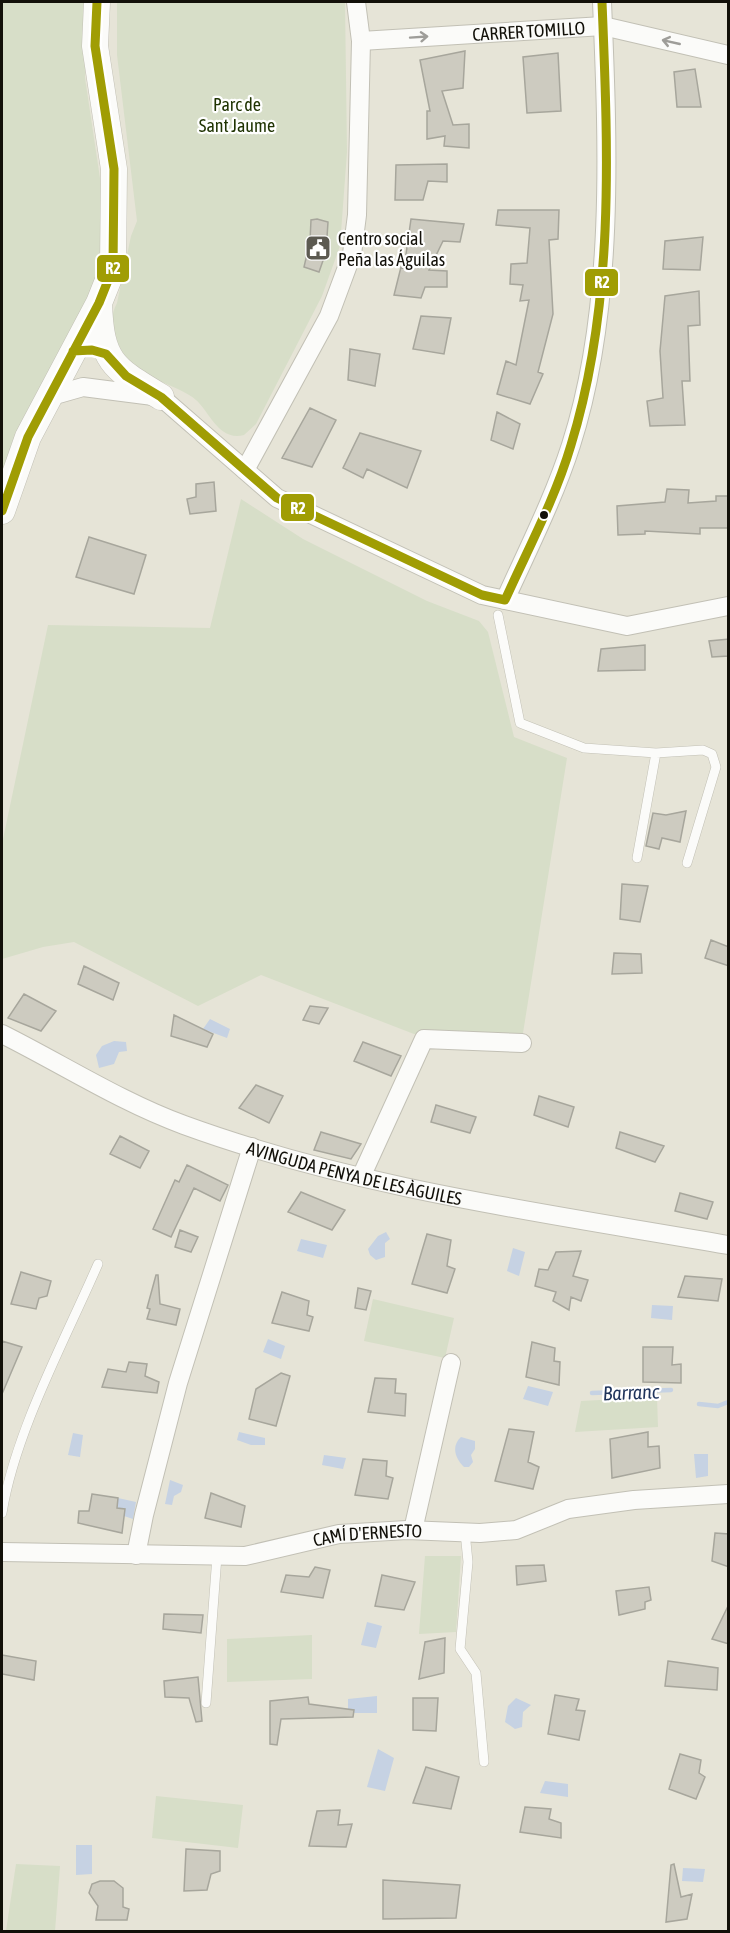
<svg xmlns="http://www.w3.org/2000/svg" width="730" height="1933" viewBox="0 0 730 1933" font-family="'Asap Condensed',sans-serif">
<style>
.green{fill:#d7dec8}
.water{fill:#c6d2e3}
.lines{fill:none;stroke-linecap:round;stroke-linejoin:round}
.stream{stroke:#c6d2e3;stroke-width:4.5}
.building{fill:#cdcbc0;stroke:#a7a69c;stroke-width:1.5}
.lane-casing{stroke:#c2c0b5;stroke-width:10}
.street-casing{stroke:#c2c0b5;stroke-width:20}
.secondary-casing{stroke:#c2c0b5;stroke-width:27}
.lane{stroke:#fbfbf9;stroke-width:9}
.street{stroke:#fbfbf9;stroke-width:18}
.secondary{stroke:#fbfbf9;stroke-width:26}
.bus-1-casing{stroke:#fff;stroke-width:14}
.bus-1{stroke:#a09d04;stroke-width:9}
.oneway{stroke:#9e9d99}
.bus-dot{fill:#121009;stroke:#fff;stroke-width:2}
.labels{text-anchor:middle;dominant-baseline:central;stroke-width:4.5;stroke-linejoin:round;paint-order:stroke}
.street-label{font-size:18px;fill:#121009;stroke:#fff}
.park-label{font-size:18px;fill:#203403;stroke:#fff}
.poi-label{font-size:18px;fill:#121009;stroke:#fff;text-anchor:start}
.water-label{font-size:20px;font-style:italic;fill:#1e335b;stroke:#fff}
.line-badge{stroke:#fff;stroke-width:2}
.badge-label{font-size:16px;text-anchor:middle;font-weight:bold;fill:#fff}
</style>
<rect width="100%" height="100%" fill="#e6e4d7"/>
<!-- green -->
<path class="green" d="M2,2H86L85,78L104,205L102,258L94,294L2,481Z
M117,2H345L347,152L340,246L322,296L256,424L244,435C219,442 209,411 196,400C178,384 137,378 124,359C120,353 118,344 115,338C110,325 111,314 117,303L131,236L137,221L117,55Z
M241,499L303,539L427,601L479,621L488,632L514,737L567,758L523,1033L414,1034L261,975L198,1006L74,942L43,947L2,959V844L48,625L210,628Z
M373,1299L454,1318L445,1358L364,1341Z
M657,1397L658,1427L575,1432L581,1401Z
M425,1556H461L456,1632L419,1634Z
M312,1635V1679L227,1682V1639Z
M156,1796L243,1805L238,1848L152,1838Z
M16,1864L60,1866L55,1931H6Z"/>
<!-- water -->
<path class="water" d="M210,1019L230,1029L227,1038L203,1029Z
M114,1041L126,1042L127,1051L119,1052L114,1064L99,1068L96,1055L102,1046Z
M386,1232L390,1239L385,1243V1257L376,1260L370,1255L368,1249L378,1236Z
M301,1239L327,1245L323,1258L297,1251Z
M513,1248L525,1252L519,1276L507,1271Z
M652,1305L673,1306L672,1320L651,1318Z
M268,1339L285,1346L281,1359L263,1352Z
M528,1386L553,1392L548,1406L523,1399Z
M239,1432L265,1438V1445H251L237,1440Z
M73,1433L83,1435L80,1457L68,1455Z
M461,1437L475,1441V1449L471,1455L473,1462L469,1467H464C455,1458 451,1446 461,1437Z
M694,1454H708V1476L696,1478Z
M324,1455L346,1458L343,1469L322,1465Z
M170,1480L183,1485L181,1492L174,1496L172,1505L165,1504Z
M118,1498L136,1502L133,1519L124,1516L125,1509L117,1508Z
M367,1622L382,1626L376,1648L361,1645Z
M377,1696V1713H348V1699Z
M516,1698L531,1705L523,1712L522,1727L515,1729L505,1722L508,1706Z
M378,1749L394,1758L385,1791L367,1787Z
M545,1781L568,1784V1797L540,1793Z
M76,1845H92V1874L76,1875Z
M683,1868L705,1869L703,1882L682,1881Z"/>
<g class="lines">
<!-- stream -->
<path class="stream" d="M592,1393L671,1390
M699,1404L718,1406L728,1402"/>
</g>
<!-- building -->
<path class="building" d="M465,51L463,88L442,91L453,125L469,124V148L444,146L445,136L427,139V111H430L420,60Z
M558,53L561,111L527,113L523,57Z
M695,69L701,107H677L674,72Z
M447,164V182L428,181L423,200H395L396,165Z
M498,210H559L558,239L549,240L553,314L538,372L543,374L530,404L497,394L506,361L516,365L529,300L520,301L523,285L510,284L511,264L527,263L530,228L496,225Z
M317,219L328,222L326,252L319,272L304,267L310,241L311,220Z
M411,219L464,224L460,242L443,241L429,270L447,271V287H425L421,298L394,295L401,267L404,268Z
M703,237L700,270L663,269L665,241Z
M699,291L700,325L688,326L690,381H682L685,425L650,426L647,401L663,398L660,351L665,296Z
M421,316L451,318L444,354L413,349Z
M350,349L380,354L375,386L348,380Z
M310,408L336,420L312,467L282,458Z
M497,412L520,424L513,449L491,440Z
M360,433L421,451L407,488L367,469L363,478L343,468Z
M214,482L216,511L190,514L187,499L196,497V484Z
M667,489L689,490L688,503L716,501V496H729V528H700V534L645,531V534L618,535L617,506L665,502Z
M89,537L146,555L134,594L76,577Z
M729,639V656L712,657L709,641Z
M645,645V670L598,671L601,649Z
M686,811L680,842L662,838L659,849L646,846L653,813L666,815Z
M622,884L648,886L640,922L620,919Z
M711,940L729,947V966L705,958Z
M614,953L641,954L642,973L612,974Z
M84,966L119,983L113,1000L78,984Z
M24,994L56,1011L41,1031L8,1018Z
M310,1006L328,1008L319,1024L303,1020Z
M174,1015L213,1034L207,1047L171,1036Z
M363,1042L401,1056L391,1076L354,1061Z
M256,1085L283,1096L269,1123L239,1108Z
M539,1096L574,1107L568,1127L534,1115Z
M436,1105L476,1117L470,1133L431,1122Z
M321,1132L361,1144L351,1159L314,1150Z
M620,1132L664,1146L655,1162L616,1148Z
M120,1136L149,1151L140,1168L110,1154Z
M187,1165L228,1185L220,1201L194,1188L171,1237L153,1229L175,1180L179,1182Z
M301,1192L345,1210L332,1230L288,1212Z
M680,1193L713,1202L707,1219L675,1211Z
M180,1230L198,1237L191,1252L175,1247Z
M427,1234L451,1240L447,1266L455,1269L447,1293L412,1284Z
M581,1251L573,1276L588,1280L581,1301L571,1297L569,1310L553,1301L556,1292L535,1286L539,1269L548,1270L556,1252Z
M21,1272L51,1281L47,1296L39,1298L36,1309L11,1304Z
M156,1275H158L160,1304L180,1309L176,1325L147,1319L150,1309L147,1308Z
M685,1276L722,1279L718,1301L678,1297Z
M358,1288L371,1291L366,1310L355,1308Z
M282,1292L309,1301L307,1315L313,1317L309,1331L272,1323Z
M2,1341L22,1347L2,1394Z
M532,1342L555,1348L554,1361L560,1362L559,1385L526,1377Z
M643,1347H673L672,1365L681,1364V1383L643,1382Z
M129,1362L147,1364L145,1376L159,1382L157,1393L102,1387L108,1369L126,1372Z
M281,1373L290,1376L276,1426L249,1419L256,1389Z
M375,1378L396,1379L395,1393L406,1394L405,1416L368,1412Z
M509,1429L534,1432L528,1462L539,1467L533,1489L495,1481Z
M648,1432V1447L659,1446L660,1468L612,1478L610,1439Z
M363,1459L387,1461L386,1476L393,1478L388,1499L355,1495Z
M211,1493L245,1506L241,1527L205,1518Z
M92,1494L118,1498L117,1508L125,1509L122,1533L78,1523L79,1511H89Z
M715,1533L729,1534V1567L712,1561Z
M544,1565L546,1581L517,1585L516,1566Z
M315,1567L330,1570L323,1598L281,1592L286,1575L309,1577Z
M382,1575L415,1582L404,1610L375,1606Z
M649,1587L651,1600L645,1602V1609L619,1615L616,1591Z
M729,1604V1644L712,1639Z
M164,1614L203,1615L201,1633L163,1629Z
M445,1638L444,1673L419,1679L425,1642Z
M2,1655L36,1661L34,1680L2,1674Z
M668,1661L718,1668L717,1690L665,1686Z
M198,1677L202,1721L196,1722L189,1698L165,1697L164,1681Z
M555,1695L579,1699L576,1710L585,1711L579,1740L548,1734Z
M308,1697L309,1704L354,1710L353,1717L281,1719L277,1745L270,1744V1701Z
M413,1698H438L436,1731L413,1730Z
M680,1754L701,1760L699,1773L705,1777L696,1799L669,1789Z
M426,1767L459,1777L451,1809L413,1803Z
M525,1807L551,1809L549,1819L561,1823V1838L520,1832Z
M340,1810L338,1825L352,1824L346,1847L309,1846L317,1811Z
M186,1849L220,1851V1871L211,1874L207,1890L184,1891Z
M674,1864L681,1897L692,1894L687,1919L666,1922L671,1865Z
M383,1880L460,1885L456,1918L383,1919Z
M100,1881H114L123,1888V1907L129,1909L127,1920H96L98,1906L89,1893L92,1884Z"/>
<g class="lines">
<!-- lane casing -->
<g class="lane-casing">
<path id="lane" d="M498,615L520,723L584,748L656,753L703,750L712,754L716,767L687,863
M637,858L656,753
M2,1513C15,1432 65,1340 98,1264
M465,1532L468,1562L460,1649L476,1673L484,1762
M206,1703L217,1556"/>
</g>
<!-- street casing -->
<g class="street-casing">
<g id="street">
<path id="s1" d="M361,41L603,26L728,55"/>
<path d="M48,397L83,387L161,397L277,498L482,595L627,626L728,606"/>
<path d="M245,470L329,316L352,254L357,215L361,41L356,2"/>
<path d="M505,600C528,549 554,498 571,445C615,308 608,144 602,2"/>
<path id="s2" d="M2,1034C62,1064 121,1102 184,1125C359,1189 546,1213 728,1245"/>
<path d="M361,1177L424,1039L522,1043"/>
<path d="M413,1530L451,1363"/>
<path id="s3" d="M2,1552L245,1556L339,1534L407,1530L480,1533L516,1530L568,1509L634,1500L728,1494"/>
<path d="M136,1555L144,1515L178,1383L252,1147"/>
</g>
</g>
<!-- secondary casing -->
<g class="secondary-casing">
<path id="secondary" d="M99,303C101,362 113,368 161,397
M2,511L28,437L99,303L113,268L114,169L95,46L97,2"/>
</g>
<!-- lane -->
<use href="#lane" class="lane"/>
<!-- street -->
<use href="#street" class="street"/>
<!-- secondary -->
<use href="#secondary" class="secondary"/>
<!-- bus-1 casing -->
<g class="bus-1-casing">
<path id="bus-1" d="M73,351L92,350L106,354L126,376L161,397L277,498L482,595L505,600C528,549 555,499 571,445C615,302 608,150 602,2
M2,511L28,437L99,303L113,268L114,169L95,46L97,2"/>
</g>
<!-- bus-1 -->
<use href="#bus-1" class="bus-1"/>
</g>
<!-- one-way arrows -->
<defs><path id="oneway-shaft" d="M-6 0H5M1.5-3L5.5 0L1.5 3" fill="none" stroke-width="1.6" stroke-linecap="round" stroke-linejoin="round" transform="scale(1.5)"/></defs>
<g class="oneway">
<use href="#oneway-shaft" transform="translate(419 37) rotate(-4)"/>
<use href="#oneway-shaft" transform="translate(671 42) rotate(-167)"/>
</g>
<!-- icons -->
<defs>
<g id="civic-square" transform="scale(1.35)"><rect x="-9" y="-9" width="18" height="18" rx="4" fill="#5c5a51" stroke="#fff"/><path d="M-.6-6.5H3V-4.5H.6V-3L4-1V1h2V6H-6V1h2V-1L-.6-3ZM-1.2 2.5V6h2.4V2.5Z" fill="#fff"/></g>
</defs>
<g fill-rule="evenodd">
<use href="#civic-square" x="318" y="248"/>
</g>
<!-- markers -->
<circle class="bus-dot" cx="544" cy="515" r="5"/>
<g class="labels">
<!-- street labels -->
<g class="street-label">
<text stroke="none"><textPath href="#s1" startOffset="168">CARRER TOMILLO</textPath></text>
<text stroke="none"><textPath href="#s2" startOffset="381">AVINGUDA PENYA DE LES ÀGUILES</textPath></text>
<text stroke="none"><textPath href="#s3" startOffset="368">CAMÍ D'ERNESTO</textPath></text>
</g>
<!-- park labels -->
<g class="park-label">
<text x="237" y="104">Parc de<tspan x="237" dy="21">Sant Jaume</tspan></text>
</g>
<!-- poi labels -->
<g class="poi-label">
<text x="338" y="238">Centro social<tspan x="338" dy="21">Peña las Águilas</tspan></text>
</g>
<!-- water labels -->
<g class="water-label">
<text transform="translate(631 1392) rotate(-2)">Barranc</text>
</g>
</g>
<g class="line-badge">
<rect x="96" y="254" width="34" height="29" rx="6" fill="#a09d04"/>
<rect x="584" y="268" width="35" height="29" rx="6" fill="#a09d04"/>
<rect x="280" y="493" width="35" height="29" rx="6" fill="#a09d04"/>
</g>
<g class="badge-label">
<text x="113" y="274">R2</text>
<text x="602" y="288">R2</text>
<text x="298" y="514">R2</text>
</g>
<!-- border -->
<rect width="730" height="1933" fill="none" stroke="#121009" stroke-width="6"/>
</svg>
